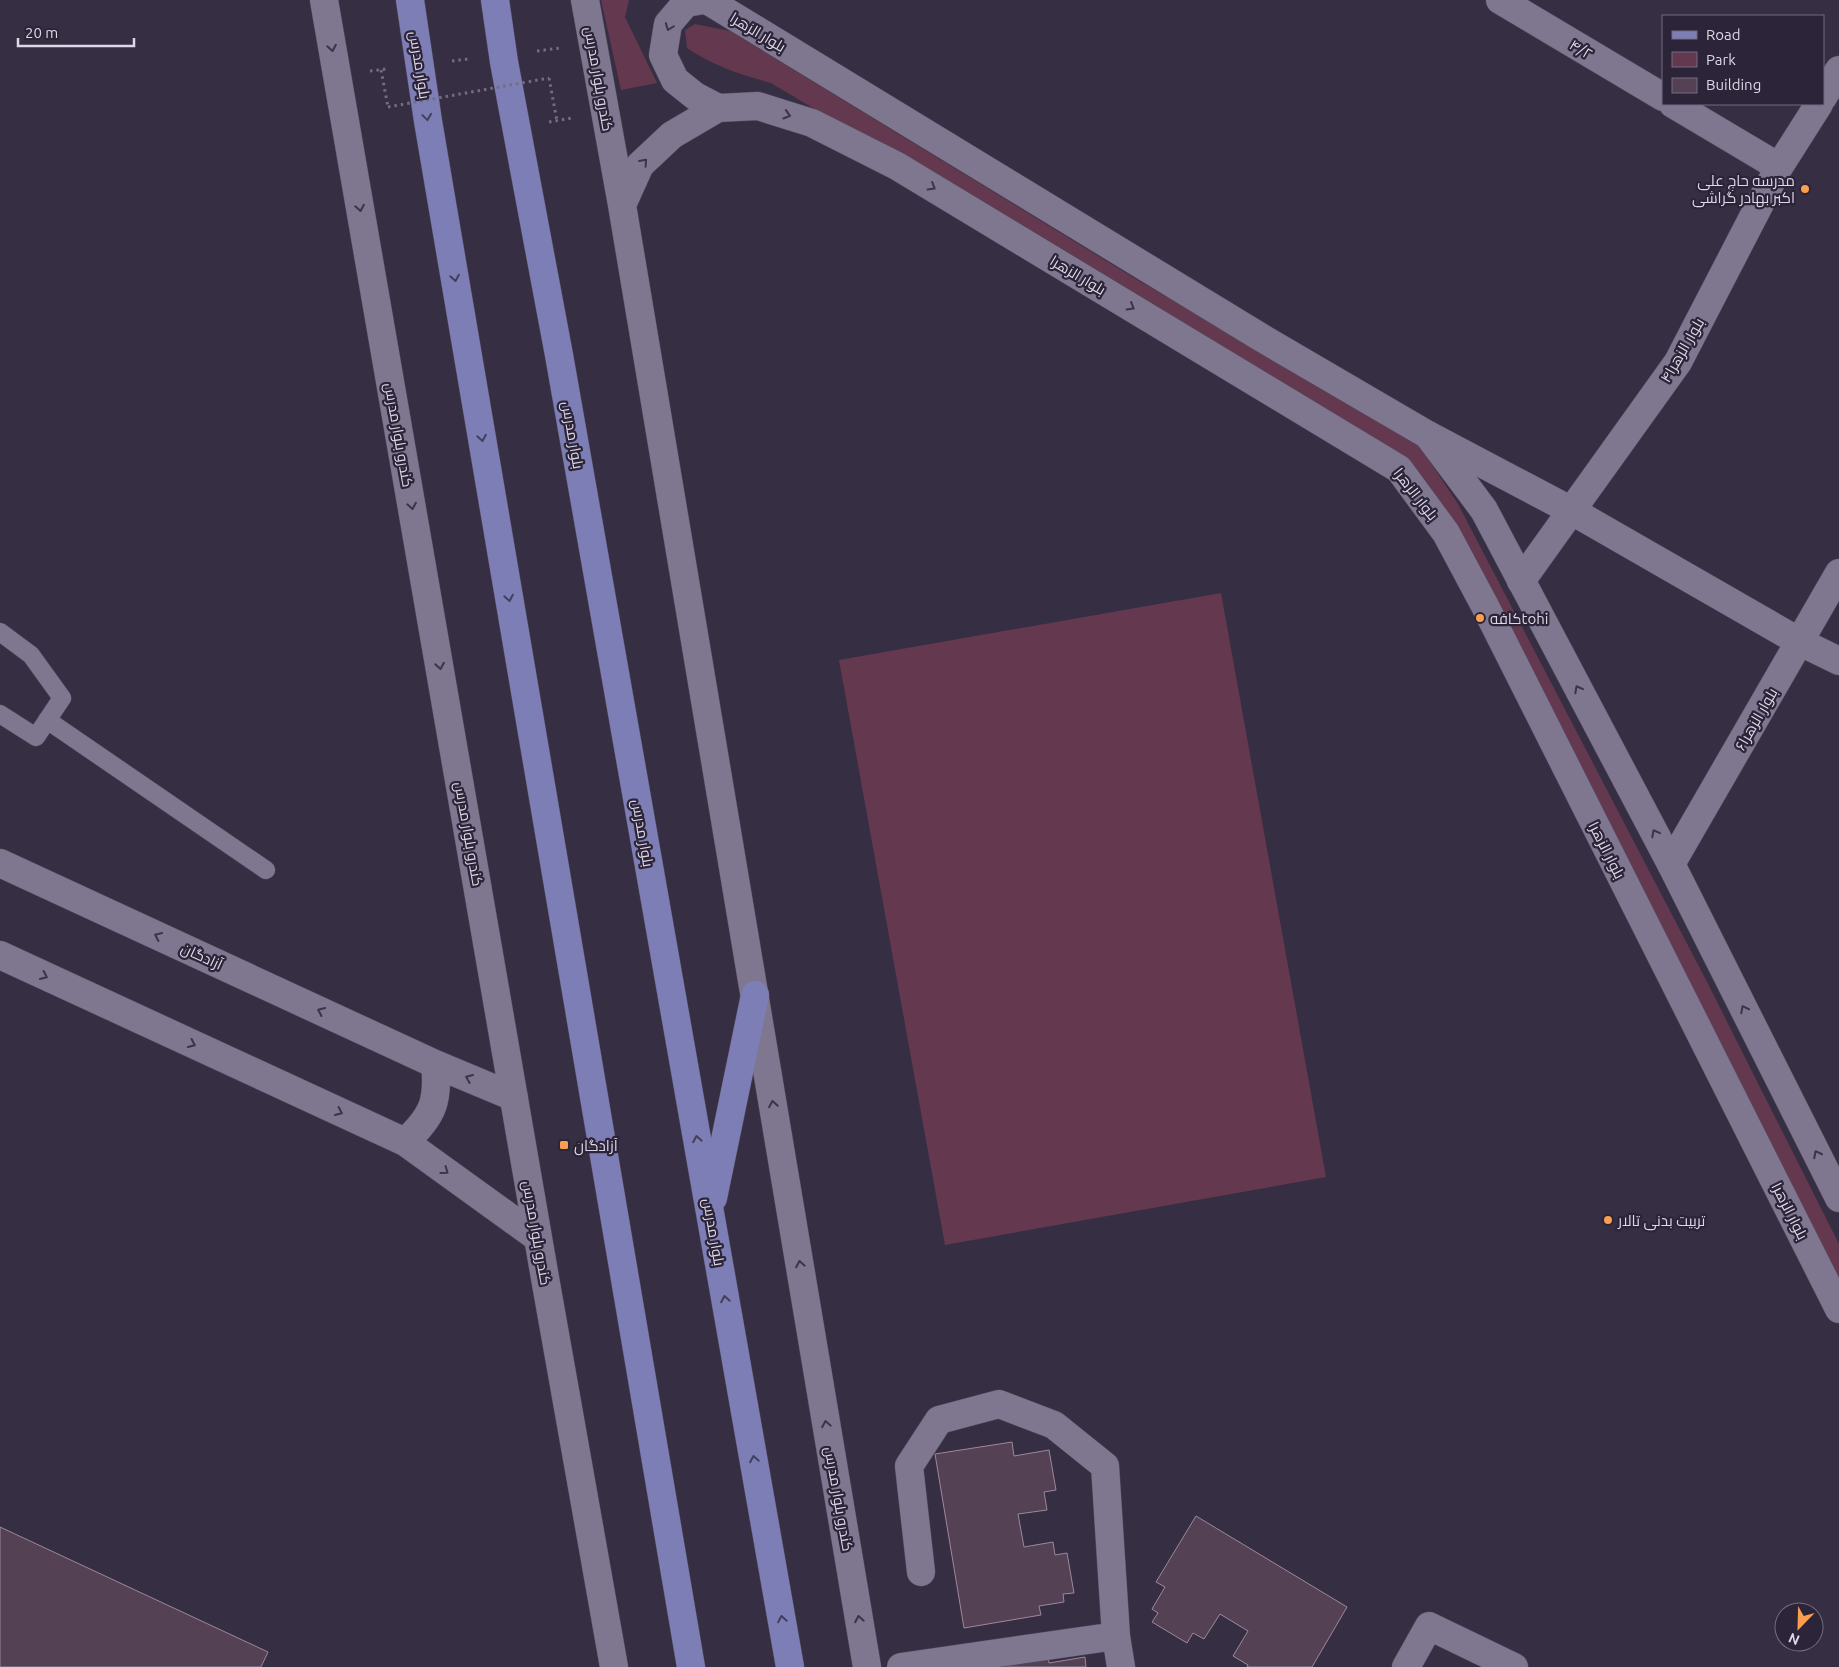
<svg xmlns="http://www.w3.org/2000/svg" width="1839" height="1667" viewBox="0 0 1839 1667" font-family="Ubuntu,Cairo,sans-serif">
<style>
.green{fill:#64394f}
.building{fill:#544254;stroke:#9d889d}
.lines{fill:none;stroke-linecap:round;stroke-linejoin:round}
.service-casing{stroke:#534c5e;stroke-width:19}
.minor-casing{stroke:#534c5e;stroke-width:29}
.secondary-casing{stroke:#534c5e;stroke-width:29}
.primary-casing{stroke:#534c5e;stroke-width:29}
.path{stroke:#746d7f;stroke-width:3;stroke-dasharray:2.5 4;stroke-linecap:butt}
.service{stroke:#7f768f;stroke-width:18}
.minor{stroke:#7f768f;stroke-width:28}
.secondary{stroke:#7f768f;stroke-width:28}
.primary{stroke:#7d7eb5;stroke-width:28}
.path-bridge{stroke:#746d7f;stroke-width:3;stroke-dasharray:2.5 4;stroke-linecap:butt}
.oneway{stroke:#3d344a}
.oneway2{stroke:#443f5e}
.poi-dot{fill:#fa9f4f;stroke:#2c2439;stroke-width:2}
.labels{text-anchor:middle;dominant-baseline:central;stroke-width:4.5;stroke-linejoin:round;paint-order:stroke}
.street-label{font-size:15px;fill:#ddd8e6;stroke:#2c2439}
.poi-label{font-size:15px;fill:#ddd8e6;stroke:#2c2439;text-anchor:start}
</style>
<rect width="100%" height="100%" fill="#362e43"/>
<!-- green -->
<path class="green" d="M601,0H629L625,17L657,83L621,90Z
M695,24L730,31L1131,276L1419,445L1458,504L1706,980L1839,1244V1290L1402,461L771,83C739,74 716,67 687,48L685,30Z
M1221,593L1326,1177L945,1245L839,660Z"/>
<!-- building -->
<path class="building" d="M1012,1442L1014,1456L1049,1450L1056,1490L1044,1492L1047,1510L1018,1514L1024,1547L1053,1542L1055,1555L1067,1553L1074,1593L1063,1594L1064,1602L1039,1606L1041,1615L964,1628L935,1454Z
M1196,1516L1347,1607L1312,1667H1247L1248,1665L1233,1656L1248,1631L1220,1614L1204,1639L1193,1633L1187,1643L1152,1622L1158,1613L1152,1609L1165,1587L1156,1582Z
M0,1527L268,1652L261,1667H0Z
M1047,1648L1049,1663L1085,1657L1086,1667H972Z"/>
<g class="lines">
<!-- service casing -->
<g class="service-casing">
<path id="service" d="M0,632L31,655L62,698L36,737L0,714
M47,720L266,870"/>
</g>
<!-- minor casing -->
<g class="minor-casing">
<path id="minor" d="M1500,0L1663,97
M1823,97L1839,70
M1673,104L1779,167
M1428,435L1572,511L1800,642L1839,661
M1521,581L1678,362L1779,167L1819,104
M1671,864L1839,573
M921,1572L909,1466L939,1420L999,1404L1054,1425L1105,1466L1116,1636L1121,1667
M901,1667L1116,1636
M1406,1667L1429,1626L1514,1667"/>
</g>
<!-- secondary casing -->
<g class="secondary-casing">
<path id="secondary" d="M324,0L545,1278L614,1667
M585,0L622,205L867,1667
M704,0L686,3L668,24L663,55L675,80L695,96L718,108
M707,0L1262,338L1428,435L1484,510L1671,864L1839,1198
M622,205L640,165L672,135L718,108L758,106L812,123L897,166L1399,469L1446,533L1485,606L1839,1309
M0,863L435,1064L514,1097
M0,955L405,1142L538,1238
M405,1142C433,1116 439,1101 435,1064"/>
</g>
<!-- primary casing -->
<g class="primary-casing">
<path id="primary" d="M410,0L428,121L691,1667
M495,0L504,62L559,355L790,1667
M713,1198L755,995"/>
</g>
<!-- path -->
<path class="path" d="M537,51L560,48
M452,61L468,59
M381,70L388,107
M370,71L386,69
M549,78L557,121
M549,122L572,118"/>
<!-- service -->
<use href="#service" class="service"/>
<!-- minor -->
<use href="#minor" class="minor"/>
<!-- secondary -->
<use href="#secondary" class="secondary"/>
<!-- primary -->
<use href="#primary" class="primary"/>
<!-- path-bridge -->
<path class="path-bridge" d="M388,107L549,78"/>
</g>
<!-- one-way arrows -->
<defs><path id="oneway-chevron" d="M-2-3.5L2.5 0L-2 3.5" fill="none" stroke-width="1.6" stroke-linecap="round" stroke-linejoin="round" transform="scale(1.25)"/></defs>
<g class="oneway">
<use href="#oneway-chevron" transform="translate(669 27) rotate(111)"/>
<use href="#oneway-chevron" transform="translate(332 48) rotate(80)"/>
<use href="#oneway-chevron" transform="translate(787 115) rotate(17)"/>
<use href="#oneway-chevron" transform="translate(644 162) rotate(-48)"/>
<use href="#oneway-chevron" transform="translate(932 187) rotate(31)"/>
<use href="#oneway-chevron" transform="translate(360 208) rotate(80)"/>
<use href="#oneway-chevron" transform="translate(1131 307) rotate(31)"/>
<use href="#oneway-chevron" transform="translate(412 506) rotate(80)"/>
<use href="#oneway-chevron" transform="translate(440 666) rotate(80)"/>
<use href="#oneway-chevron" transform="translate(1578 689) rotate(-118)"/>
<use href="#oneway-chevron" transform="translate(1655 833) rotate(-118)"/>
<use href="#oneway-chevron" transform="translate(158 936) rotate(-155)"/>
<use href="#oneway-chevron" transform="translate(44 976) rotate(25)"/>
<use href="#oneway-chevron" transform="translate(1744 1009) rotate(-117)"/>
<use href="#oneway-chevron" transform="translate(321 1011) rotate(-155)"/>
<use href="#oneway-chevron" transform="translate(192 1044) rotate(25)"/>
<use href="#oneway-chevron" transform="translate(469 1078) rotate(-157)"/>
<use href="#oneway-chevron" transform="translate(773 1104) rotate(-100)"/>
<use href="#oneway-chevron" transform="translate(339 1112) rotate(25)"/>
<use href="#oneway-chevron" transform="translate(1817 1154) rotate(-117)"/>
<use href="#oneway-chevron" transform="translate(445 1171) rotate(36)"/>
<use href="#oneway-chevron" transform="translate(800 1264) rotate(-100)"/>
<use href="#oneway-chevron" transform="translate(826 1424) rotate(-100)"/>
<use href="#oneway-chevron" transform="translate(859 1619) rotate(-100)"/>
</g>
<g class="oneway2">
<use href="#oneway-chevron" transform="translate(427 117) rotate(82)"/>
<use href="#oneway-chevron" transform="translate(455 278) rotate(80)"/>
<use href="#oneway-chevron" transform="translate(482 438) rotate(80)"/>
<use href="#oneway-chevron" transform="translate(509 598) rotate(80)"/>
<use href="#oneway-chevron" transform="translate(697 1139) rotate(-100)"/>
<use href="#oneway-chevron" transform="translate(725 1299) rotate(-100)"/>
<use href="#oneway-chevron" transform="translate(754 1459) rotate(-100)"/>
<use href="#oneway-chevron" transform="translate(782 1619) rotate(-100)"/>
</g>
<!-- markers -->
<g class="poi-dot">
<circle cx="1805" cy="189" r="5"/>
<circle cx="1480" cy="618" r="5"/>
<rect x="559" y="1140" width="10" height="10" rx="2.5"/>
<circle cx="1608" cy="1220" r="5"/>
</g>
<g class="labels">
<!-- street labels -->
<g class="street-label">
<text transform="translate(758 32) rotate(31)">بلوار الزهرا</text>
<text transform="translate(1581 49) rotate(31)">۴/۲</text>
<text transform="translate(420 65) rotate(81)">بلوار مدرس</text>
<text transform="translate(599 79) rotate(80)">کندرو بلوار مدرس</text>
<text transform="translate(1078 275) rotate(31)">بلوار الزهرا</text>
<text transform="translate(1682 350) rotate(-60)">بلوار الزهرا۴</text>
<text transform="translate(399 435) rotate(80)">کندرو بلوار مدرس</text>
<text transform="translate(573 435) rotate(80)">بلوار مدرس</text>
<text transform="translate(1416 494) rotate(52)">بلوار الزهرا</text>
<text transform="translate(1756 719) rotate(-60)">بلوار الزهرا۶</text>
<text transform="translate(643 833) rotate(80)">بلوار مدرس</text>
<text transform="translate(469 834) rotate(80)">کندرو بلوار مدرس</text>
<text transform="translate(1607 850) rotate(63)">بلوار الزهرا</text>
<text transform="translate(202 956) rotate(25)">آزادگان</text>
<text transform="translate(1790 1211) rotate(63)">بلوار الزهرا</text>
<text transform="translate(714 1232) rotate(80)">بلوار مدرس</text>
<text transform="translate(537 1233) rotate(80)">کندرو بلوار مدرس</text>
<text transform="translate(839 1499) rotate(80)">کندرو بلوار مدرس</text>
</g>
<!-- poi labels -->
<g class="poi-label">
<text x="1795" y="180" text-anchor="end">مدرسه حاج علی<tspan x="1795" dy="17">اکبر بهادر گراشی</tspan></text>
<text x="1490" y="618">کافهtohi</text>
<text x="574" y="1145">آزادگان</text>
<text x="1618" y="1220">تربیت بدنی تالار</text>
</g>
</g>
<!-- legend -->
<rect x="1662" y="15" width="162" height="90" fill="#2c2439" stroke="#736c7e"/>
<rect x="1672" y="31" width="25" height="8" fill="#7d7eb5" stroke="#736c7e"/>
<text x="1706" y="40" font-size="15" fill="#ddd8e6">Road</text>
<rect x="1672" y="52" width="25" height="15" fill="#64394f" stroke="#736c7e"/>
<text x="1706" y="65" font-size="15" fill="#ddd8e6">Park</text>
<rect x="1672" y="78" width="25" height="15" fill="#544254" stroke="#736c7e"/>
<text x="1706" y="90" font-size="15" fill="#ddd8e6">Building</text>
<!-- north arrow -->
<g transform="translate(1799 1627) rotate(203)"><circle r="24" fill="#2c2439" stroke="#736c7e"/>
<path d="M0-4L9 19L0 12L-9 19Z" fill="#fa9f4f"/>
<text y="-8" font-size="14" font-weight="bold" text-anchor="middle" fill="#ddd8e6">N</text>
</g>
<!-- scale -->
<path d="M18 38v8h116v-8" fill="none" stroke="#ddd8e6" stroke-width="2.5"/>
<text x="25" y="38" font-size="15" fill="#ddd8e6" stroke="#2c2439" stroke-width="4" paint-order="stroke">20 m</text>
</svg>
